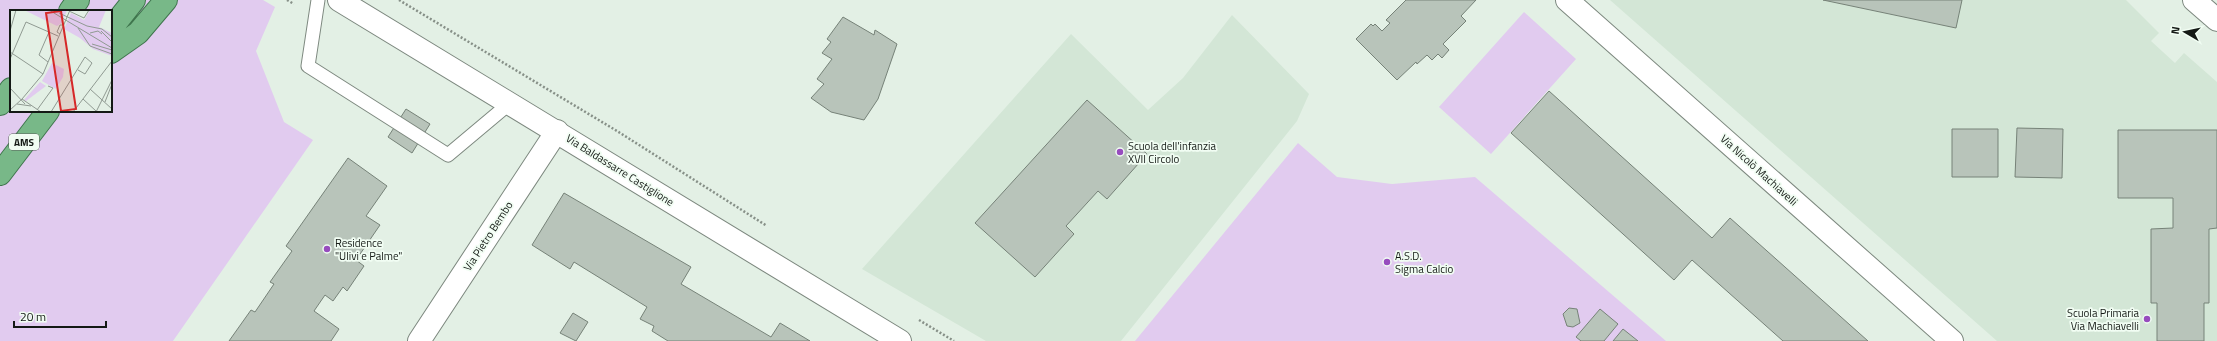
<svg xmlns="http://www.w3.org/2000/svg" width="2217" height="341" viewBox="0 0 2217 341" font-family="'Titillium Web',sans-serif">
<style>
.built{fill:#d3e6d6}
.green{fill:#e1cbef;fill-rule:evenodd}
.building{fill:#b8c4ba;stroke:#768278}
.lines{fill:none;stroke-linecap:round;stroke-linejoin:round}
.service-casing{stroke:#7d887f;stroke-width:15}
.minor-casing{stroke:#7d887f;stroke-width:24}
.secondary-casing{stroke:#7d887f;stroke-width:24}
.trunk-casing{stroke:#3f754d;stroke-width:24}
.path{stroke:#879088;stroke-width:2.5;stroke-dasharray:2 2;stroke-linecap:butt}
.service{stroke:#fff;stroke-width:13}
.minor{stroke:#fff;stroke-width:22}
.secondary{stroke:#fff;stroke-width:22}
.trunk{stroke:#78b888;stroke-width:22}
.poi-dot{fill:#974cbe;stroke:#f1fdf3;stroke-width:1.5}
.labels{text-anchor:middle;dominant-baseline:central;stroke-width:3.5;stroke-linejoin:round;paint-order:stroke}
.shield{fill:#f1fdf3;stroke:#565d58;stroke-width:1}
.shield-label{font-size:10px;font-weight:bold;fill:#141915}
.poi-label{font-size:11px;fill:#141915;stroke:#f1fdf3;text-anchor:start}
.street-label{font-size:11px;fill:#141915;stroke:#f1fdf3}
.inset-road{fill:none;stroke:#909a92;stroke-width:1}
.view{fill:#d62828;fill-opacity:0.15;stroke:#d62828;stroke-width:2}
.inset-edge{fill:none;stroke:#141915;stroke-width:2}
</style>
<rect width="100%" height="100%" fill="#e3f0e5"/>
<!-- built -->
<path class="built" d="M1610,0H2126L2159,33L2151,41L2175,63L2184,53L2217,82V341H1997Z
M1232,15L1309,94L1297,121L1121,341H986L862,269L1071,34L1148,110L1183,78Z"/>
<!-- green -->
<path class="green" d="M0,0H263L275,7L256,51L284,122L313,140L173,341H0ZM11,11H111V111H11Z
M1524,12L1576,59L1491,154L1439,107Z
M1298,143L1337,177L1392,184L1475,177L1666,341H1135Z"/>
<!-- building -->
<path class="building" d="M1406,0H1476L1461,16L1466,21L1443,44L1449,50L1442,58L1438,54L1432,60L1427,55L1417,64L1416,62L1397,80L1356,39L1371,24L1373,26L1375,24L1382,31L1390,23L1386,20Z
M1823,0H1962L1956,28Z
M843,17L874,35L875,30L897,44L878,99L864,120L831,112L811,98L824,84L817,79L832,59L822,53L831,42L827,39Z
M1549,91L1712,238L1730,218L1868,341H1783L1692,260L1674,280L1511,133Z
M1087,100L1147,154L1107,199L1098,191L1066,226L1074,234L1035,277L975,223Z
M406,109L430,124L412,153L388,137Z
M2017,128L2063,129L2062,178L2015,177Z
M1952,129H1998V177H1952Z
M2118,130H2217V228L2209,229V303H2204V341H2157V303H2151V229L2173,228V198H2118Z
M348,158L387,186L366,216L380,225L356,260L364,266L347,291L343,287L333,301L325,295L314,311L339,329L331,341H229L251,310L255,312L274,284L270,282L292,251L286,246Z
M564,193L691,267L681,284L771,337L780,323L810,341H668L652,331L654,326L640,319L647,307L574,262L570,269L532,245Z
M1569,308L1577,309L1580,323L1573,327L1567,326L1563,314Z
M1600,309L1618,324L1604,341H1581L1576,337Z
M573,313L588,322L576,341L560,333Z
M1623,329L1638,341H1613Z"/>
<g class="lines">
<!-- service casing -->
<g class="service-casing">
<path id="service" d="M318,0L308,66L448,155L510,103"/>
</g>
<!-- minor casing -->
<g class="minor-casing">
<path id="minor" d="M1567,0L1952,341
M419,341L557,131"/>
</g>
<!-- secondary casing -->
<g class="secondary-casing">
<path id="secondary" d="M339,0L900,341
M2194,0L2217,20"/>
</g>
<!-- trunk casing -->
<g class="trunk-casing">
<path id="trunk" d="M70,11L78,0
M111,29L134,0
M111,52L138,33L166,0
M0,104L11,89
M0,174L48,111"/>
</g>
<!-- path -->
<path class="path" d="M287,0L294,4
M399,0L617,131L767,226
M919,320L954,341"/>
<!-- service -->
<use href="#service" class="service"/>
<!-- minor -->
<use href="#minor" class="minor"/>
<!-- secondary -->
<use href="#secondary" class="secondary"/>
<!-- trunk -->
<use href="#trunk" class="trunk"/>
</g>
<!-- markers -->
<g class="poi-dot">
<circle cx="1120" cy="152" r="4"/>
<circle cx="327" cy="249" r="4"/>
<circle cx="1387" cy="262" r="4"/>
<circle cx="2147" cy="319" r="4"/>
</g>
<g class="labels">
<!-- shield labels -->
<rect class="shield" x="9" y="134" width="30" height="16" rx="3"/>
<g class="shield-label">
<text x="24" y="142">AMS</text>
</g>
<!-- poi labels -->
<g class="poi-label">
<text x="1128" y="146">Scuola dell'infanzia<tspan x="1128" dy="13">XVII Circolo</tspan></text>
<text x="335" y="243">Residence<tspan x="335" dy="13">"Ulivi e Palme"</tspan></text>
<text x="1395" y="256">A.S.D.<tspan x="1395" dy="13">Sigma Calcio</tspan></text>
<text x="2139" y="313" text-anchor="end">Scuola Primaria<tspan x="2139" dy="13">Via Machiavelli</tspan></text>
</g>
<!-- street labels -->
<g class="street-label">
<text transform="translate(620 170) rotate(32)">Via Baldassarre Castiglione</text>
<text transform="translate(1759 170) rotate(42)">Via Nicolò Machiavelli</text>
<text transform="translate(488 236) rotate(-57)">Via Pietro Bembo</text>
</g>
</g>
<!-- overview -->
<g transform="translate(10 10)">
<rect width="102" height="102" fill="#e3f0e5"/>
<path d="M14,0H57L52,13L47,16ZM80,0H96L89,17L102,23V46L83,39L70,28L54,19L61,3L74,10ZM42,53L54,59L53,67L46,79L32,71ZM30,72L36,76L16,91L14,90Z" fill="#e1cbef"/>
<path class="inset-road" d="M39,0L102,38M59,1L74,8L79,0M49,3L77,16L92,19L102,27M68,18L80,36L102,44M0,21L6,0M91,21L102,32M80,23L88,21L92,24M50,24L47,22L50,15H54M82,34L102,40M0,42L33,64M0,49L16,12L48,26M38,52L29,45L39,22M0,78L15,94M80,79L102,99M73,89L86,101M95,92L102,74M7,94L21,96M0,100L12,89M27,100L43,78L38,76M31,102L12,89L33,64L60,0M41,102L75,47L82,53L75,64L68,60M63,102L102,51M86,102L102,70"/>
<path class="view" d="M51,1L66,99L51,101L36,3Z"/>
<rect width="102" height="102" class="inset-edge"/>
</g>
<!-- north arrow -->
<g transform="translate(2185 32) rotate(279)" stroke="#f1fdf3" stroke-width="3" paint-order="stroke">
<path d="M0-3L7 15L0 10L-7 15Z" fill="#141915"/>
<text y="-6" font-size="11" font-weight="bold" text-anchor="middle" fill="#141915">N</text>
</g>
<!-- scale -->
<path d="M14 321v6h92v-6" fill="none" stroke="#141915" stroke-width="2"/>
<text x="20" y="321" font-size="12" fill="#141915" stroke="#f1fdf3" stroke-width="3" paint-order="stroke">20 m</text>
</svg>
